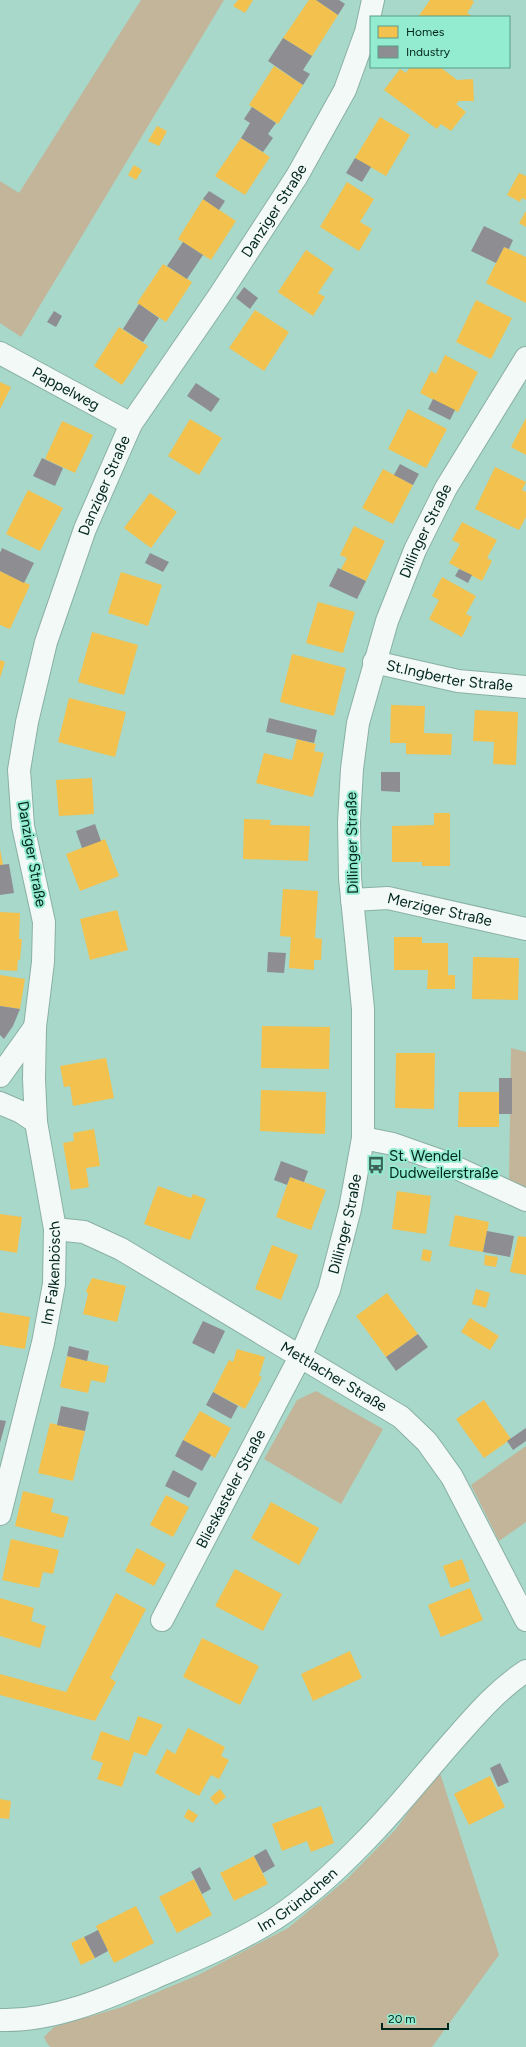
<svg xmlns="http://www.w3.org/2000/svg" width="526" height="2047" viewBox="0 0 526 2047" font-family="Figtree,sans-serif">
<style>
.green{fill:#c2b59a}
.homes{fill:#f2c14e}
.industry{fill:#8d8d92}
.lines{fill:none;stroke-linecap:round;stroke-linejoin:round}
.minor-casing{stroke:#8ab0a4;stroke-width:24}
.minor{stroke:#f2f9f7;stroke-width:22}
.labels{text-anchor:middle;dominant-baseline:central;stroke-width:4;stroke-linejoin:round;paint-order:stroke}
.street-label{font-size:15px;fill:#00251c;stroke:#94ecd0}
.poi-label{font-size:15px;fill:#00251c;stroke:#94ecd0;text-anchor:start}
</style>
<rect width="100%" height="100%" fill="#a8d8c9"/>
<!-- green -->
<path class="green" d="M141,0H224L21,337L0,323V181L19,193Z
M511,1048L526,1052V1188L509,1180Z
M316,1391L383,1429L341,1504L264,1459L297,1400Z
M526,1446V1522L499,1541L471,1485Z
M439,1770L499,1955L432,2047H51L48,2045L44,2037L54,2027L122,2007L198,1975L288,1928L348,1878L396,1829Z"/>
<!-- homes -->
<path class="homes" d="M238,0H253L245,13L233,6Z
M309,0H316L338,15L312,56L283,38Z
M430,0H472L474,2L467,13L473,17H418Z
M274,66L303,85L278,124L249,105Z
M410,67H440L457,80L473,79L474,101H459L456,104L466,112L451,131L441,124L437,129L384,90L400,69L406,73Z
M380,117L410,135L386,176L355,158Z
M157,126L167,131L159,146L148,141Z
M241,138L270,157L245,195L215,176Z
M134,165L142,170L136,180L128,175Z
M519,173L526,176V200L522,198L520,202L507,195Z
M347,182L374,199L360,222L372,229L359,251L320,227Z
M203,199L236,221L211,260L178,239Z
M526,211V227L519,223Z
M504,247L526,257V303L486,283Z
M306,250L334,269L318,293L325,297L313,316L278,292Z
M163,264L192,282L166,322L137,303Z
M476,300L512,318L491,359L456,342Z
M255,310L289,332L264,371L229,348Z
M119,327L148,346L122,385L94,366Z
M445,355L478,372L458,412L420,393L431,371L436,374Z
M0,382L11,387L0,409Z
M408,409L447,429L426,468L388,449Z
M526,418V455L511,447Z
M190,419L222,438L199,475L168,456Z
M62,421L93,435L75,473L45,459Z
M495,467L526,482L522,490L526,492V517L519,530L475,509Z
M383,469L413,485L393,524L362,508Z
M28,490L63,508L40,551L6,534Z
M150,493L177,512L151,548L124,528Z
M462,522L497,540L487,558L492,561L482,581L449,563L460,544L452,540Z
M354,526L385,541L366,581L341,569L347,558L340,555Z
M0,571L30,585L10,629L0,625Z
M121,572L162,585L148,626L108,613Z
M442,577L476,596L466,614L472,617L462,637L429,619L439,600L432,596Z
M318,602L355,612L343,653L306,643Z
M92,632L138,645L124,695L78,682Z
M292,654L346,668L334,716L280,702Z
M0,660L5,662L0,678Z
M69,698L126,712L115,757L58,742Z
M391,705L425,706L424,733L452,734L451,755L406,754V743H390Z
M475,710L518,712L516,765L493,764L494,742L473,741Z
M297,739L316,744L314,751L324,753L313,797L256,783L264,753L292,760Z
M92,778L94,814L59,816L56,780Z
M434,813H450V866H422V862H392V826L434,825Z
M244,819L271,820L270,825L310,826L308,861L243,859Z
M105,839L119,876L80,891L66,854Z
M0,849L3,865H0Z
M283,889L318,891L315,938L322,939L321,960H314V970L289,968L291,937L280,936Z
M117,910L128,950L90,960L80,919Z
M0,912L20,913L19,939H22L20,960H18L17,971L0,970Z
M394,937H422V943H448V975H455V989H427L428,970H394Z
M473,957L519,958L518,1000L472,999Z
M0,975L25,979L20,1009L0,1006Z
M262,1026L330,1027L329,1069L261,1068Z
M396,1053H435L434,1109L395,1108Z
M106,1058L114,1098L73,1106L70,1086L64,1087L60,1066Z
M261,1090L326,1092L325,1134L260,1131Z
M459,1092H499V1127H458Z
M94,1129L100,1166L86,1168L89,1187L71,1190L63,1143L74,1141L73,1133Z
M290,1177L326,1190L311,1230L276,1217Z
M158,1186L191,1198L193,1194L206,1199L190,1240L144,1224Z
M397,1191L431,1196L426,1234L392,1229Z
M0,1214L22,1217L17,1253L0,1250Z
M455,1215L489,1222L483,1252L449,1246Z
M518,1236L526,1237V1275L510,1272Z
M272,1245L298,1255L281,1300L255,1289Z
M423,1249L432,1251L430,1262L421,1260Z
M485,1255L498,1257L496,1267L484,1265Z
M92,1278L126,1286L117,1322L83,1314L88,1294L86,1291Z
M476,1289L490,1293L486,1308L472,1304Z
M387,1293L418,1334L386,1357L356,1316Z
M0,1312L30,1317L25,1349L0,1345Z
M470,1318L499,1336L490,1350L461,1332Z
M237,1349L265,1357L259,1376L262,1377L245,1409L213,1392L229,1360L233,1362Z
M67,1356L109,1366L105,1383L91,1380L88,1393L60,1387Z
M484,1400L511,1439L484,1458L456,1419Z
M200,1411L231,1428L215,1458L183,1440Z
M50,1423L85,1431L73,1481L38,1473Z
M23,1491L54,1499L51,1512L69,1517L63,1538L15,1526Z
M166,1495L189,1507L173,1537L150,1525Z
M271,1502L319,1528L299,1565L251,1538Z
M11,1539L59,1550L53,1574L43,1572L39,1588L2,1580Z
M137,1548L166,1564L154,1586L125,1571Z
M462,1559L470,1581L451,1588L443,1566Z
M235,1569L282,1594L263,1631L215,1606Z
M470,1588L483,1620L441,1637L428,1605Z
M116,1593L146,1609L110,1678L116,1682L95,1721L0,1695V1674L66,1692Z
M0,1598L34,1608L31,1621L46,1626L40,1648L0,1636Z
M202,1638L259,1666L240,1705L183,1677Z
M350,1651L362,1678L313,1701L301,1674Z
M138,1716L163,1725L146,1756L134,1752L122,1787L97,1779L103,1763L91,1759L101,1731L129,1741Z
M188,1728L225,1747L221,1756L229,1760L219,1779L211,1775L199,1796L155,1773L167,1749L175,1754Z
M490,1776L505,1807L469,1825L454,1794Z
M220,1789L226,1797L216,1805L210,1798Z
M0,1799L11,1801L9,1819L0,1818Z
M321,1806L334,1843L311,1852L307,1841L282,1851L272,1824Z
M188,1809L198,1815L193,1823L184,1817Z
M254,1856L268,1884L234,1901L220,1873Z
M194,1879L212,1915L177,1933L159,1897Z
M136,1906L154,1943L114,1963L96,1926Z
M84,1937L95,1958L81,1965L71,1943Z"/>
<!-- industry -->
<path class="industry" d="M316,0H339L345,4L338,15Z
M283,38L312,56L303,70L310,74L303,85L268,61Z
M252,107L276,123L268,134L273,138L263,152L241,138L250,123L244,119Z
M355,158L371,167L362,182L346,173Z
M209,191L225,201L219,210L203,199Z
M484,226L513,240L509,249L504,247L496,263L471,251Z
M183,242L203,255L187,279L167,266Z
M244,287L258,298L250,309L236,298Z
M139,304L159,318L143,342L123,329Z
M54,311L62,316L56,327L47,322Z
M196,383L220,399L211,412L187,396Z
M433,399L455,410L450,420L428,409Z
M42,458L63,468L55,486L33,476Z
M400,464L419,474L413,485L394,475Z
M2,548L34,563L24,583L0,571V553Z
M150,553L169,562L163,572L145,563Z
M338,568L366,581L357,599L329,586Z
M459,569L472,575L468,583L455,576Z
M269,718L317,730L314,743L266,732Z
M381,772H400V792L381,791Z
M95,824L101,841L82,848L76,831Z
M9,864L14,893L0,895V865Z
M268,952L286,953L284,973L267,972Z
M0,1006L20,1009L13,1026L4,1039L0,1035Z
M499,1078H512V1114H499Z
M281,1161L308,1171L304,1182L290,1177L287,1185L274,1180Z
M487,1231L514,1236L510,1257L483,1252Z
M203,1321L225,1331L214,1354L192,1343Z
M418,1334L428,1347L396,1371L386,1357Z
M69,1346L89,1351L87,1361L67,1356Z
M213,1392L238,1406L231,1419L206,1405Z
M61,1406L89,1412L85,1431L57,1425Z
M0,1420L6,1421L0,1443Z
M526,1428V1441L513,1450L507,1441Z
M183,1440L211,1455L202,1471L175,1456Z
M173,1470L197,1483L189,1498L165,1486Z
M500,1763L509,1782L498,1787L490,1768Z
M266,1849L275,1866L263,1873L254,1856Z
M200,1867L211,1889L202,1894L191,1872Z
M98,1930L108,1951L95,1958L84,1937Z"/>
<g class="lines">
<!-- minor casing -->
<g class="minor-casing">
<g id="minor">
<path id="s1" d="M0,353L131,424"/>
<path id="s2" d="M374,662L458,681L526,687"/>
<path id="s3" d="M352,900L388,898L526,929"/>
<path d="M0,1076L35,1027"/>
<path d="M0,1103L21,1112L36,1122"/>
<path d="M363,1138L393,1144L444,1162L526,1200"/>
<path id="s4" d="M55,1229L84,1232L121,1249L401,1417L427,1442L452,1477L526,1620"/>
<path id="s5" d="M0,1514L43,1343L54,1284L55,1229L36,1122L34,1079L35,1027L43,962L44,922L23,826L19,770L27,722L46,642L85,529L131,424L219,296L297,176L345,90L366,32L373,0"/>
<path id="s6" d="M162,1620L300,1357L329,1290L350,1209L363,1138V1009L350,878L349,822L352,769L358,723L387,621L415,550L446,488L526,358"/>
<path id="s7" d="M0,2020C57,2022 114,1995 165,1973C202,1957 242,1940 276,1918C308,1897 338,1869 365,1841C396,1810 424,1774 453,1741C476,1715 497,1690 526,1671"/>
</g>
</g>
<!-- minor -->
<use href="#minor" class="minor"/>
</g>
<!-- icons -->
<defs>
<g id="bus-bare" transform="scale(1.38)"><path d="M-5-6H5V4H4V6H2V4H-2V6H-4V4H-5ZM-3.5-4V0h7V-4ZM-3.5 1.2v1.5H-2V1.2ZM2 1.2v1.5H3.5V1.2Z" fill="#3b6459" stroke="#94ecd0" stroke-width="2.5" paint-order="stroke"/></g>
</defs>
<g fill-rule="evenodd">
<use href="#bus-bare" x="376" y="1165"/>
</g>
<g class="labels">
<!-- street labels -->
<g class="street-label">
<text stroke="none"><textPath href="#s5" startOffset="1377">Danziger Straße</textPath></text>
<text stroke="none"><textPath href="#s1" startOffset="75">Pappelweg</textPath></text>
<text stroke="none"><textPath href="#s5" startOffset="1053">Danziger Straße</textPath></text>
<text stroke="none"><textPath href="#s6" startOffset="1146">Dillinger Straße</textPath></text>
<text stroke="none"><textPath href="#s2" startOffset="77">St.Ingberter Straße</textPath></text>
<text transform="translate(352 843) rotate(-91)">Dillinger Straße</text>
<text transform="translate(32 854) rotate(80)">Danziger Straße</text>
<text stroke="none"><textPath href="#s3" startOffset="89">Merziger Straße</textPath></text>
<text stroke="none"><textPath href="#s6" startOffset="438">Dillinger Straße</textPath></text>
<text stroke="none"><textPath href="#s5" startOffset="247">Im Falkenbösch</textPath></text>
<text stroke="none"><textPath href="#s4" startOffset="318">Mettlacher Straße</textPath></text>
<text stroke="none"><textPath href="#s6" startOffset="148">Blieskasteler Straße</textPath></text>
<text stroke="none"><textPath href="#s7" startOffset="325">Im Gründchen</textPath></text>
</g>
<!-- poi labels -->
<g class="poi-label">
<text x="389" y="1156">St. Wendel<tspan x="389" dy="17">Dudweilerstraße</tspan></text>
</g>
</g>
<!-- legend -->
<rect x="370" y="16" width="140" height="52" fill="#94ecd0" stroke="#599c88"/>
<rect x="378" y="26" width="20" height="12" fill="#f2c14e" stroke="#599c88"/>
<text x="406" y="36" font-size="12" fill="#00251c">Homes</text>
<rect x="378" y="46" width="20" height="12" fill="#8d8d92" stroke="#599c88"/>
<text x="406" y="56" font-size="12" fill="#00251c">Industry</text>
<!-- scale -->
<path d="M382 2023v6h66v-6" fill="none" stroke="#00251c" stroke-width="2"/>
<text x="388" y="2023" font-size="12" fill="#00251c" stroke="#94ecd0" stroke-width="3" paint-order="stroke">20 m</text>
</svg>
